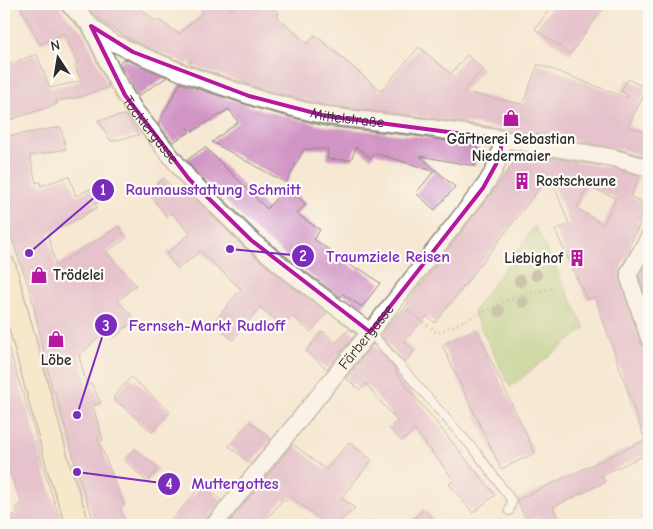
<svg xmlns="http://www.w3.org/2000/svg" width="653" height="529" viewBox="0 0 653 529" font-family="'Comic Neue',sans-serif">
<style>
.green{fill:#a5c972;stroke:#687a4e}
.building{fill:#d195c5;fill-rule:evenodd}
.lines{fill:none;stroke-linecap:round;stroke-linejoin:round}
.lane-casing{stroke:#908a7e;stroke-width:10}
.street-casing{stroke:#908a7e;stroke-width:19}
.secondary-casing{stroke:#908a7e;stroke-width:25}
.path{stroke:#908a7e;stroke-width:3;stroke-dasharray:1 4;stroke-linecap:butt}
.lane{stroke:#fff;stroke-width:8}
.street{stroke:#fff;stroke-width:16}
.secondary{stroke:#f9e7c3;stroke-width:22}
.tree{fill:#9b9a82}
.marked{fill:none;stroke:#b5179e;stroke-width:4;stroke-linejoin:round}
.labels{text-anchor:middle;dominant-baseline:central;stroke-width:4.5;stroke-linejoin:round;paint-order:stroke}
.street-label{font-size:15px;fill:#2b2b2b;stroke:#fdfcf7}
.poi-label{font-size:15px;font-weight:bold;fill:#2b2b2b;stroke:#fdfcf7}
.leader{fill:none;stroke:#7b2cbf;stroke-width:2}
.callout-dot{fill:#7b2cbf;stroke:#fdfcf7;stroke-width:2}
.mark-label{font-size:15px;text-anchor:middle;font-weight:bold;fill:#fff}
.callout-label{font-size:16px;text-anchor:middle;font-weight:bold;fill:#7b2cbf;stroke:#fdfcf7;stroke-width:4.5;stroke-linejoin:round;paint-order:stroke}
</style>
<rect width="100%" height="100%" fill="#fdfcf7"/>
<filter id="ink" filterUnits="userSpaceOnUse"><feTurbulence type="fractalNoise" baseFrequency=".02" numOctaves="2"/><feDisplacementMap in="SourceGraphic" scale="10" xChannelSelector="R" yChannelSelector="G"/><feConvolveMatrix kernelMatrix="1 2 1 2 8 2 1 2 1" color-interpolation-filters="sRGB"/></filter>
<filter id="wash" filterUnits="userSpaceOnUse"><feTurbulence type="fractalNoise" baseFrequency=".0096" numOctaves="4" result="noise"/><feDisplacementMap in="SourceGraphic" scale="20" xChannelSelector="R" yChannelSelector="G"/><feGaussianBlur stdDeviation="1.12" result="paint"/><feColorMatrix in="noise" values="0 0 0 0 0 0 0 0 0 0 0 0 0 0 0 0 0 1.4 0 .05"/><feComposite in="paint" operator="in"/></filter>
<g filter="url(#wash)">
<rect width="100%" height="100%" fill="#f6e8d2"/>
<!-- green -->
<path class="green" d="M535,226L585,328L510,387L473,312Z"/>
<g id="blocks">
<!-- building -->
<path class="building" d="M19,4H59L62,11L83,32L109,87L79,97L56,101L57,104L4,122V66L37,54L50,88L81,81L75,65L78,64L64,33L40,44Z
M83,4H134L157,22L159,20L179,34L203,12L195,4H226L232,10L238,4H269L279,13L277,16L307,44L315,35L381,91L419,47L451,74L467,55L483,69L463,92L523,104L538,64L627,98L628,96L621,91L628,79L647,89L628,126L649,133V150L647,157L616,148L506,129L417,116L328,106L265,90L190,65L192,60L187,64L137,43L121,34L92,13Z
M554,4H607L570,54L535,29Z
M124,59L129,61L167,77L138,96L119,63Z
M180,83L259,109L324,126L415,136L478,146L475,166L420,156L455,187L435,210L416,193L434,171L375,153L371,158L356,147L351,160L327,159L328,149H304L286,183L212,142L238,122L229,109L193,131L186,127L190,132L173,142L158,124Z
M125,115L139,135L111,141L98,120Z
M61,127L66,149L30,156L36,183L40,182L41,186L69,176L76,196L102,183L109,197L95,204L97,208L83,215L84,216L48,234L56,266L119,226L127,238L106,252L136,285L118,301L135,319L116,336L108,328L79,356L87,386L91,383L101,403L93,406L103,441L97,436L124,506L120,509L126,525H95L81,483L55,391L53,392L31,294L13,242L4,206V137Z
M205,147L267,209L286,186L306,204L297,214L320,230L314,239L357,270L359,268L380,283L362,307L343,294L340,297L298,266L258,233L196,172L187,160Z
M522,153L612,168L639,176L631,197L647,204L638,222L640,224L628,248L631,250L620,269L619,278L640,341L643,346L649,348V453L602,475L605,482L553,507L562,525H543L538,516L529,521L523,514L517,500L645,440L595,297L587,300L555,230L569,224L550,175L435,323L427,316L404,341L414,351L405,363L380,335L409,303L408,302ZM587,186L616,198L603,225L577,208Z
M164,178L175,192L182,186L245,248L286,282L327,313L311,332L292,316L283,326L260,307L233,340L213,323L241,289L200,251L178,269L166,254L191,233L171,213L167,217L147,191Z
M647,261L649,262V307L639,276Z
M349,329L356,334L327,369L306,351L323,331L336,343Z
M476,329L535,453L501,469L442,345Z
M7,343L31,419L46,477L62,525H4V519L18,513L16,507L22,504L9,470L4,473V344Z
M373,344L397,371L396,373L404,383L495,495L473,513L449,484L454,480L415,430L401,441L389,428L397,421L366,384L360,390L346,378Z
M131,377L170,412L152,432L113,398Z
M250,422L271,439L251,464L229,446Z
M349,442L372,460L341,498L355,508L336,525H327L290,496L286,501L283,499L262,525H227L293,444L326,470Z
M135,448L158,469L147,482L124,460Z
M203,484L221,500L206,519L204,525H167Z
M424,509L439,525H407Z"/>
</g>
</g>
<g filter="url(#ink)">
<use href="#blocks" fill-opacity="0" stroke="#908a7e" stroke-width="1"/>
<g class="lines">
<!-- lane casing -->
<g class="lane-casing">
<path id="lane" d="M370,332L477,453L512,501L509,511"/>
</g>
<!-- street casing -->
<g class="street-casing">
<g id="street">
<path id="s1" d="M69,4L91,26L110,41L133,52L183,73L262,100L326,116L416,126L502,139L614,158L649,168"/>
<path id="s2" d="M92,28L113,74L125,95L136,112L189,179L251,240L292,274L370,332"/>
<path d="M649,237L629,273V278L649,338"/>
<path id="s3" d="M214,525L370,332L483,188C495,171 500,160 502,139"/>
</g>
</g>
<!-- secondary casing -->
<g class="secondary-casing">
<path id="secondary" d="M4,266L60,472L78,525"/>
</g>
<!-- path -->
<path class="path" d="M407,310L438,333L520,295L554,288
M492,525L502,518"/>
<!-- lane -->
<use href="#lane" class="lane"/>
<!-- street -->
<use href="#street" class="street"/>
<!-- secondary -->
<use href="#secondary" class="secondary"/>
</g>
<!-- trees -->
<g class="tree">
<circle cx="536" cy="275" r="6"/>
<circle cx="520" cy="281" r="6"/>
<circle cx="523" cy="302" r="6"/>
<circle cx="499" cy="311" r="6"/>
</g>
</g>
<!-- marked area -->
<path d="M0 0H653V529H0ZM91,26L133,52L249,96L326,116L502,139L500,157L483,188L370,332L251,240L189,179L125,95Z" fill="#f6e8d2" fill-opacity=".55" fill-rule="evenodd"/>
<path class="marked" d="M91,26L133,52L249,96L326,116L502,139L500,157L483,188L370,332L251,240L189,179L125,95Z"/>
<!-- icons -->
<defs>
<g id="shop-bare" transform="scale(1.35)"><path d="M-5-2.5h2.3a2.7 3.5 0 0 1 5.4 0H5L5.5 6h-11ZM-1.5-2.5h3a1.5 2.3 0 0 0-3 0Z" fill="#b5179e" stroke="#fdfcf7" stroke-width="2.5" paint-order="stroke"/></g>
<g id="building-bare" transform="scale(1.35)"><path d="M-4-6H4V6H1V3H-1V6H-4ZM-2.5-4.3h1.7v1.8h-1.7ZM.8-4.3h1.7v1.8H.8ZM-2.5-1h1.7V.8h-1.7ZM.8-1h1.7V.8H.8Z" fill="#b5179e" stroke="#fdfcf7" stroke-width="2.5" paint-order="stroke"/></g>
</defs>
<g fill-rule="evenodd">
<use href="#shop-bare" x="511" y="118"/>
<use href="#building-bare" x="522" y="181"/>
<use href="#building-bare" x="577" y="258"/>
<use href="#shop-bare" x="39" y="275"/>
<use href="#shop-bare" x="56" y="339"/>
</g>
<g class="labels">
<!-- street labels -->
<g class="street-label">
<text stroke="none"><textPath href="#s1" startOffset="306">Mittelstraße</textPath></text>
<text stroke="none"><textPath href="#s2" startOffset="118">Tocklergasse</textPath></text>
<text stroke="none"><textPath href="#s3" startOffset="242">Färbergasse</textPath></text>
</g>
<!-- poi labels -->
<g class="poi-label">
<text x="511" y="139">Gärtnerei Sebastian<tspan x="511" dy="17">Niedermaier</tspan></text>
<text x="536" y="181" text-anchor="start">Rostscheune</text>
<text x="563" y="258" text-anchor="end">Liebighof</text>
<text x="53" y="275" text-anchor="start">Trödelei</text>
<text x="56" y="360">Löbe</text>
</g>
</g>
<!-- callouts -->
<path class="leader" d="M29 253L103 190M230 249L303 256M77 415L106 325M77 472L169 484"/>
<g class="callout-dot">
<circle cx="29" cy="253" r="5"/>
<circle cx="230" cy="249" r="5"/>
<circle cx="77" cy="415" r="5"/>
<circle cx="77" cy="472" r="5"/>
<circle cx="103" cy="190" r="12"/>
<circle cx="303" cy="256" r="12"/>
<circle cx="106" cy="325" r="12"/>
<circle cx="169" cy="484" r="12"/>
</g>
<g class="mark-label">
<text x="103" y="195">1</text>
<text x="303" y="261">2</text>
<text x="106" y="331">3</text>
<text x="169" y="489">4</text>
</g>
<g class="callout-label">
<text x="213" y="195">Raumausstattung Schmitt</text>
<text x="388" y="262">Traumziele Reisen</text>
<text x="207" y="331">Fernseh-Markt Rudloff</text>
<text x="235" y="489">Muttergottes</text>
</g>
<!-- margin -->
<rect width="653" height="529" fill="none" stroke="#fdfcf7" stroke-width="20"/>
<!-- north arrow -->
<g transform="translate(58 58) rotate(348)" stroke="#fdfcf7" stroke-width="4" paint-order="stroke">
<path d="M0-4L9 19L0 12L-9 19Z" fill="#2b2b2b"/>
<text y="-8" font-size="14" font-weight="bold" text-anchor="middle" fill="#2b2b2b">N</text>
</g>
</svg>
